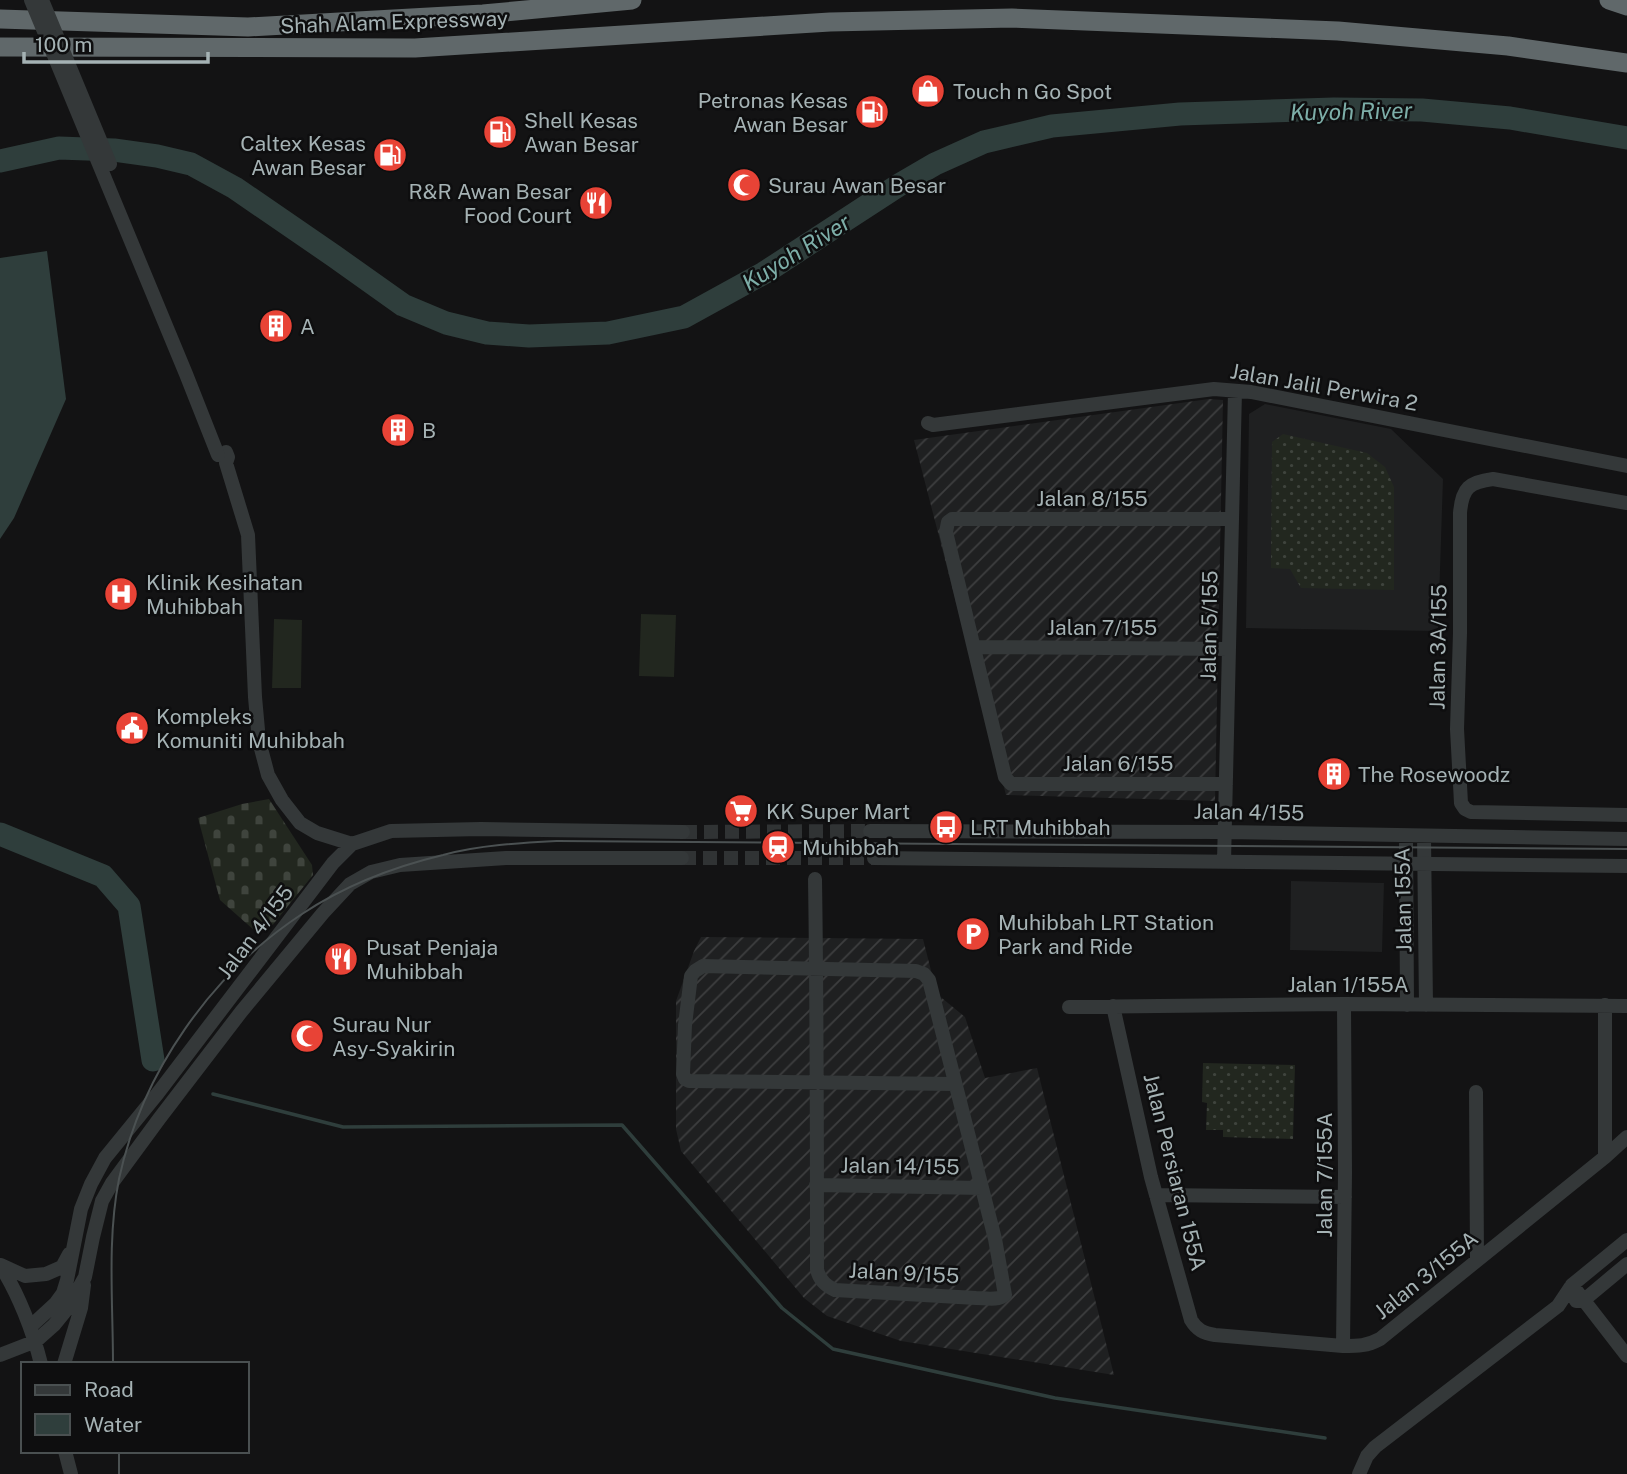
<svg xmlns="http://www.w3.org/2000/svg" width="1627" height="1474" viewBox="0 0 1627 1474" font-family="'Public Sans',sans-serif">
<style>
.built{fill:#1f2021}
.industrial{fill:url(#industrial-furrows)}
.grass{fill:url(#grass-dots)}
.cemetery{fill:url(#cemetery-stones)}
.pitch{fill:#22271f}
.water{fill:#2f3e3c}
.lines{fill:none;stroke-linecap:round;stroke-linejoin:round}
.stream{stroke:#2f3e3c;stroke-width:3.5}
.river{stroke:#2f3e3c;stroke-width:23}
.minor-tunnel{stroke:#303334;stroke-width:14;stroke-dasharray:14 7;stroke-linecap:butt}
.minor{stroke:#343839;stroke-width:14}
.highway{stroke:#60686a;stroke-width:19}
.tram{stroke:#4b5152;stroke-width:2}
.minor-bridge{stroke:#343839;stroke-width:14}
.labels{text-anchor:middle;dominant-baseline:central;stroke-width:5;stroke-linejoin:round;paint-order:stroke}
.street-label{font-size:21px;fill:#a5b2b4;stroke:#0e0e0f}
.poi-label{font-size:21px;fill:#a5b2b4;stroke:#0e0e0f;text-anchor:start}
.water-label{font-size:23px;font-style:italic;fill:#7daea8;stroke:#0e0e0f}
</style>
<defs>
<pattern id="industrial-furrows" width="10" height="10" patternUnits="userSpaceOnUse" patternTransform="scale(1.75)"><rect width="10" height="10" fill="#1f2021"/><path d="M-1 1l2-2M0 10L10 0M9 11l2-2" fill="none" stroke="#3d3e3f"/></pattern>
<pattern id="grass-dots" width="8" height="8" patternUnits="userSpaceOnUse" patternTransform="scale(1.75)"><rect width="8" height="8" fill="#22271f"/><path d="M2 2h.1M6 6h.1" fill="none" stroke="#3f443d" stroke-width="1.8" stroke-linecap="round"/></pattern>
<pattern id="cemetery-stones" width="16" height="16" patternUnits="userSpaceOnUse" patternTransform="scale(1.75)"><rect width="16" height="16" fill="#22271f"/><path d="M2 7V4a2 2 0 0 1 4 0v3zM10 15v-3a2 2 0 0 1 4 0v3z" fill="#3f443d"/></pattern>
</defs>
<rect width="100%" height="100%" fill="#131314"/>
<!-- built -->
<path class="built" d="M1265,404L1391,429L1443,479L1438,631L1246,628L1249,414Z
M1291,881L1384,883L1382,952L1290,950Z"/>
<!-- industrial -->
<path class="industrial" d="M1209,399L1223,400L1215,801L1006,795L914,440Z
M701,937L923,939L937,994L965,1017L985,1078L1037,1068L1114,1375L901,1341L827,1316L804,1298L681,1151L676,1129V1001L694,951Z"/>
<!-- grass -->
<path class="grass" d="M1283,434L1367,453L1385,467L1394,487V590L1301,588L1290,569L1271,568L1272,442Z
M1203,1063L1295,1065L1293,1139L1223,1137V1130H1206L1207,1103L1202,1102Z"/>
<!-- cemetery -->
<path class="cemetery" d="M269,799L312,865L313,875L271,927L255,931L220,900L198,818L242,804Z"/>
<!-- pitch -->
<path class="pitch" d="M641,614L676,615L674,677L639,676Z
M274,619L302,620L301,688H272Z"/>
<!-- water -->
<path class="water" d="M47,251L66,399L14,518L0,539V258Z"/>
<g class="lines">
<!-- stream -->
<path class="stream" d="M213,1094L343,1127L622,1125L782,1308L833,1349L1055,1398L1325,1438"/>
<!-- river -->
<path class="river" d="M0,161L59,148L114,150L157,156L191,164L235,188L334,256L403,305L446,323L487,333L529,336L608,333L684,317L764,273L899,185L935,164L984,142L1052,126L1180,114L1334,109L1422,110L1510,118L1627,138
M0,834L103,876L129,906L153,1060"/>
<!-- minor-tunnel -->
<path class="minor-tunnel" d="M683,832L870,831
M682,858H874"/>
<!-- minor -->
<path class="minor" d="M928,423L933,425L1214,389L1251,392L1627,466
M226,452L228,457L226,463L248,535L255,697L259,741L268,775L282,800L300,823L317,833L352,844
M1627,503L1493,479C1469,482 1462,488 1460,513V633L1457,729L1461,803L1465,809L1471,812L1627,815
M974,647L1229,649
M1226,784H1011L1005,777L946,532L948,522L952,519H1232
M870,831L1225,832L1627,839
M1406,836L1407,1005
M1424,836L1426,1005
M874,858L1627,866
M1224,862L1235,391
M815,879C817,1009 817,1139 817,1269C819,1280 826,1286 835,1290L976,1298C985,1298 998,1301 1005,1295L995,1239L929,980L924,974L916,971L703,966L695,971L691,976L685,1025L683,1074L685,1079L689,1081L955,1084
M1113,1006L1151,1177L1191,1320C1197,1330 1203,1333 1215,1335L1343,1346C1358,1346 1367,1346 1380,1339L1605,1157L1627,1137
M1069,1007L1344,1004L1627,1006
M1476,1092L1477,1260
M1605,1157V1005
M816,1185L982,1188
M1156,1195L1345,1197
M0,1265C18,1293 33,1331 41,1364
M1,1265L25,1276L46,1274L62,1267L69,1254
M1572,1285L1627,1356
M1576,1301L1584,1300L1627,1264
M30,1327L55,1304L63,1293L67,1280L81,1209L91,1184L105,1158L158,1093L333,863L352,844L391,831L481,829L683,832
M1343,1346L1345,1173L1344,1004
M0,1355L36,1341L54,1325L67,1309L85,1277L93,1237L102,1201L112,1183L159,1119L241,1012L323,913L350,884L371,872L400,865L506,858H682
M64,1364L81,1308L84,1285
M65,1451L71,1474
M1359,1474L1367,1456L1375,1447L1558,1306L1572,1285L1627,1240"/>
<!-- highway -->
<path class="highway" d="M1609,0L1627,6
M0,19L248,27L483,14L632,0
M0,47L415,48L830,22L1012,18L1338,31L1508,46L1627,63"/>
<!-- tram -->
<path class="tram" d="M113,1364C113,1303 107,1239 119,1179C142,1072 211,974 302,914C344,886 393,867 443,855C480,845 520,843 558,841L1627,849
M119,1474V1451"/>
<!-- minor-bridge -->
<path class="minor-bridge" d="M31,0L186,374L218,455
M42,0L110,164"/>
</g>
<!-- icons -->
<defs>
<g id="shop-disc" transform="scale(1.75)"><circle r="9.5" fill="#e84336" stroke="#0e0e0f"/><path d="M-5-2.5h2.3a2.7 3.5 0 0 1 5.4 0H5L5.5 6h-11ZM-1.5-2.5h3a1.5 2.3 0 0 0-3 0Z" fill="#fff"/></g>
<g id="fuel-disc" transform="scale(1.75)"><circle r="9.5" fill="#e84336" stroke="#0e0e0f"/><path d="M-5.5-6h7V0h2V4h1.3V-2.5L3-4.5l.8-.8L6-3V5H2.5V1h-1V6h-7ZM-4.2-4.7v3.2H.2V-4.7Z" fill="#fff"/></g>
<g id="mosque-disc" transform="scale(1.75)"><circle r="9.5" fill="#e84336" stroke="#0e0e0f"/><path d="M3.5-4.9A6 6 0 1 0 3.5 4.9A5 5 0 1 1 3.5-4.9Z" fill="#fff"/></g>
<g id="restaurant-disc" transform="scale(1.75)"><circle r="9.5" fill="#e84336" stroke="#0e0e0f"/><path d="M-5-6h1v4h1v-4h1v4h1v-4h1v5L-1.5 .5V6h-2V.5L-5-1ZM5-6V6H3V1.5H1.5Q1.5-4 5-6Z" fill="#fff"/></g>
<g id="building-disc" transform="scale(1.75)"><circle r="9.5" fill="#e84336" stroke="#0e0e0f"/><path d="M-4-6H4V6H1V3H-1V6H-4ZM-2.5-4.3h1.7v1.8h-1.7ZM.8-4.3h1.7v1.8H.8ZM-2.5-1h1.7V.8h-1.7ZM.8-1h1.7V.8H.8Z" fill="#fff"/></g>
<g id="hospital-disc" transform="scale(1.75)"><circle r="9.5" fill="#e84336" stroke="#0e0e0f"/><path d="M-5-5h3v3.5h4V-5h3V5h-3V1.5h-4V5h-3Z" fill="#fff"/></g>
<g id="civic-disc" transform="scale(1.75)"><circle r="9.5" fill="#e84336" stroke="#0e0e0f"/><path d="M-.6-6.5H3V-4.5H.6V-3L4-1V1h2V6H-6V1h2V-1L-.6-3ZM-1.2 2.5V6h2.4V2.5Z" fill="#fff"/></g>
<g id="supermarket-disc" transform="scale(1.75)"><circle r="9.5" fill="#e84336" stroke="#0e0e0f"/><path d="M-6-5.5h2.5l.6 2H6L4.5 2H-2.5L-4.4-4H-6ZM-1.5 3.2a1.3 1.3 0 1 0 .1 0ZM3 3.2a1.3 1.3 0 1 0 .1 0Z" fill="#fff"/></g>
<g id="bus-disc" transform="scale(1.75)"><circle r="9.5" fill="#e84336" stroke="#0e0e0f"/><path d="M-5-6H5V4H4V6H2V4H-2V6H-4V4H-5ZM-3.5-4V0h7V-4ZM-3.5 1.2v1.5H-2V1.2ZM2 1.2v1.5H3.5V1.2Z" fill="#fff"/></g>
<g id="station-disc" transform="scale(1.75)"><circle r="9.5" fill="#e84336" stroke="#0e0e0f"/><path d="M-3-6H3Q5-6 5-4V2Q5 4 3 4L4.5 6H3L1.5 4h-3L-3 6H-4.5L-3 4Q-5 4-5 2V-4Q-5-6-3-6ZM-3.5-4v3h7v-3ZM-3.5 1v1.5H-2V1ZM2 1v1.5H3.5V1Z" fill="#fff"/></g>
<g id="parking-disc" transform="scale(1.75)"><circle r="9.5" fill="#e84336" stroke="#0e0e0f"/><path d="M-3.5-5.5H1a3.5 3.5 0 0 1 0 7H-1V5.5H-3.5ZM-1-3.4V-.6H.8a1.4 1.4 0 0 0 0-2.8Z" fill="#fff"/></g>
</defs>
<g fill-rule="evenodd">
<use href="#shop-disc" x="928" y="91"/>
<use href="#fuel-disc" x="872" y="112"/>
<use href="#fuel-disc" x="500" y="132"/>
<use href="#fuel-disc" x="390" y="155"/>
<use href="#mosque-disc" x="744" y="185"/>
<use href="#restaurant-disc" x="596" y="203"/>
<use href="#building-disc" x="276" y="326"/>
<use href="#building-disc" x="398" y="430"/>
<use href="#hospital-disc" x="121" y="594"/>
<use href="#civic-disc" x="132" y="728"/>
<use href="#building-disc" x="1334" y="774"/>
<use href="#supermarket-disc" x="741" y="811"/>
<use href="#bus-disc" x="946" y="827"/>
<use href="#station-disc" x="778" y="847"/>
<use href="#parking-disc" x="973" y="934"/>
<use href="#restaurant-disc" x="341" y="959"/>
<use href="#mosque-disc" x="307" y="1036"/>
</g>
<g class="labels">
<!-- street labels -->
<g class="street-label">
<text transform="translate(394 22) rotate(-2)">Shah Alam Expressway</text>
<text transform="translate(1324 387) rotate(10)">Jalan Jalil Perwira 2</text>
<text x="1092" y="498">Jalan 8/155</text>
<text transform="translate(1209 626) rotate(-89)">Jalan 5/155</text>
<text x="1102" y="627">Jalan 7/155</text>
<text transform="translate(1438 647) rotate(-89)">Jalan 3A/155</text>
<text x="1118" y="763">Jalan 6/155</text>
<text transform="translate(1249 812) rotate(1)">Jalan 4/155</text>
<text transform="translate(1403 900) rotate(-91)">Jalan 155A</text>
<text transform="translate(255 932) rotate(-53)">Jalan 4/155</text>
<text x="1348" y="984">Jalan 1/155A</text>
<text transform="translate(900 1166) rotate(1)">Jalan 14/155</text>
<text transform="translate(1175 1172) rotate(76)">Jalan Persiaran 155A</text>
<text transform="translate(1324 1175) rotate(-90)">Jalan 7/155A</text>
<text transform="translate(904 1273) rotate(3)">Jalan 9/155</text>
<text transform="translate(1426 1275) rotate(-39)">Jalan 3/155A</text>
</g>
<!-- poi labels -->
<g class="poi-label">
<text x="953" y="91">Touch n Go Spot</text>
<text x="848" y="100" text-anchor="end">Petronas Kesas<tspan x="848" dy="24">Awan Besar</tspan></text>
<text x="524" y="120">Shell Kesas<tspan x="524" dy="24">Awan Besar</tspan></text>
<text x="366" y="143" text-anchor="end">Caltex Kesas<tspan x="366" dy="24">Awan Besar</tspan></text>
<text x="768" y="185">Surau Awan Besar</text>
<text x="572" y="191" text-anchor="end">R&amp;R Awan Besar<tspan x="572" dy="24">Food Court</tspan></text>
<text x="300" y="326">A</text>
<text x="422" y="430">B</text>
<text x="146" y="582">Klinik Kesihatan<tspan x="146" dy="24">Muhibbah</tspan></text>
<text x="156" y="716">Kompleks<tspan x="156" dy="24">Komuniti Muhibbah</tspan></text>
<text x="1358" y="774">The Rosewoodz</text>
<text x="766" y="811">KK Super Mart</text>
<text x="970" y="827">LRT Muhibbah</text>
<text x="802" y="847">Muhibbah</text>
<text x="998" y="922">Muhibbah LRT Station<tspan x="998" dy="24">Park and Ride</tspan></text>
<text x="366" y="947">Pusat Penjaja<tspan x="366" dy="24">Muhibbah</tspan></text>
<text x="332" y="1024">Surau Nur<tspan x="332" dy="24">Asy-Syakirin</tspan></text>
</g>
<!-- water labels -->
<g class="water-label">
<text transform="translate(1351 111) rotate(-1)">Kuyoh River</text>
<text transform="translate(796 252) rotate(-32)">Kuyoh River</text>
</g>
</g>
<!-- legend -->
<rect x="21" y="1362" width="228" height="91" fill="#0e0e0f" stroke="#4a5051" stroke-width="2"/>
<rect x="35" y="1385" width="35" height="10" fill="#343839" stroke="#4a5051" stroke-width="2"/>
<text x="84" y="1397" font-size="21" fill="#a5b2b4">Road</text>
<rect x="35" y="1414" width="35" height="21" fill="#2f3e3c" stroke="#4a5051" stroke-width="2"/>
<text x="84" y="1432" font-size="21" fill="#a5b2b4">Water</text>
<!-- scale -->
<path d="M24 52v10h184v-10" fill="none" stroke="#a5b2b4" stroke-width="3.5"/>
<text x="35" y="52" font-size="21" fill="#a5b2b4" stroke="#0e0e0f" stroke-width="5" paint-order="stroke">100 m</text>
</svg>
